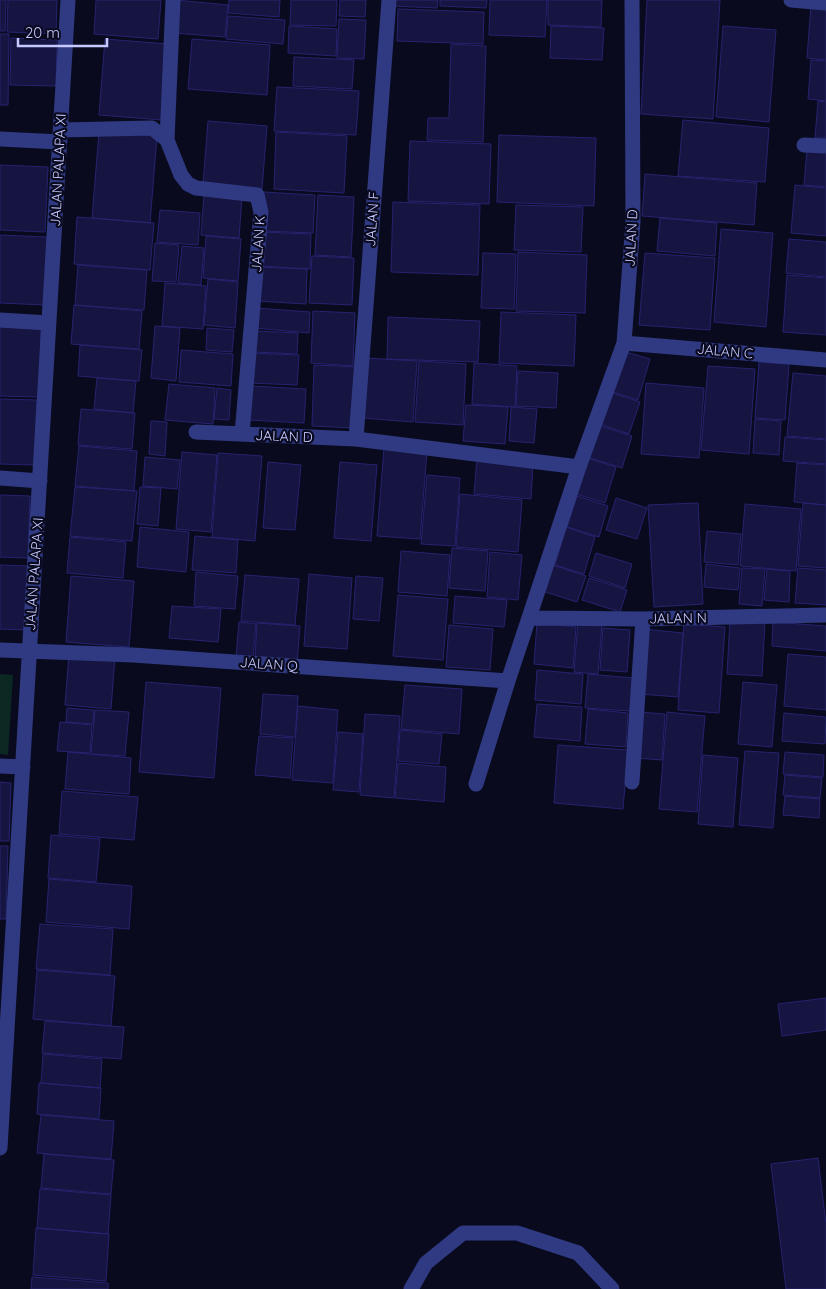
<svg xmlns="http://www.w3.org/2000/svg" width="826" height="1289" viewBox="0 0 826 1289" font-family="Quicksand,sans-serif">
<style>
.green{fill:#0c2823}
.building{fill:#161440;stroke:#26236f}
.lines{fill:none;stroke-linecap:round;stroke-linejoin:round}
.minor{stroke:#2f3a82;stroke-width:15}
.labels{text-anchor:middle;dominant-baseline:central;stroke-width:4.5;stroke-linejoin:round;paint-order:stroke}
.street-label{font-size:14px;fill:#c6c9ff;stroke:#0a0a1e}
</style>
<rect width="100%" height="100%" fill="#0a0a1e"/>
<!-- green -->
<path class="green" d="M0,674L13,675L8,755L0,754Z"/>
<!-- building -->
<path class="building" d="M0,0H6L5,31H0Z
M8,0H57L56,34L7,32Z
M96,0H161L158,39L94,34Z
M176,0L228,5L225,37L174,33Z
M229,0H280L279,17L228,13Z
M291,0H337L336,26L290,25Z
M340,0H366L365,17L339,16Z
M393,0H438L437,8L392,6Z
M440,0H487L486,8L440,6Z
M490,0H547L545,37L489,35Z
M548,0H602L601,27L548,25Z
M647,0H720L713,119L641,114Z
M811,5L826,6V60L807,58Z
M398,9L484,12L483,44L397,41Z
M228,16L285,20L283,44L226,39Z
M339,19L366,20L364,59L337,58Z
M289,26L337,29L336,56L288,53Z
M551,26L604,28L602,60L550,58Z
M723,26L776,30L769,122L716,117Z
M0,34H9L8,105H0Z
M11,38L57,40L56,86L10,85Z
M105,39L168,44L162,120L99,115Z
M192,39L270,45L267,95L188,89Z
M451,44L486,46L483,142L427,140L428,118H449Z
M294,57L354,60L352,89L293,86Z
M811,60L826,61V101L808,99Z
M277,87L359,91L356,135L274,131Z
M818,101L826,102V138H815Z
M683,120L769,128L765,182L678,176Z
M208,121L267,126L262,189L203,184Z
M99,132L157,136L150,223L92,218Z
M276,132L347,136L344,193L274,189Z
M499,135L596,138L594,206L497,202Z
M410,141L491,144L489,204L408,201Z
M807,150L826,152V187L804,185Z
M0,165L48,167L45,232L0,230Z
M645,174L757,183L754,225L642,216Z
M795,185L826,188V236L791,233Z
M264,192L315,195L313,233L263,231Z
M204,194L242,197L239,238L201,235Z
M318,195L354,197L351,257L315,255Z
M393,202L480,205L478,275L391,272Z
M516,205L583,207L581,252L514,250Z
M160,210L200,213L198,245L157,242Z
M77,217L154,223L150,270L74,264Z
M660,218L717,223L715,256L657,251Z
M721,229L773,233L766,327L714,322Z
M262,232L311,234L310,269L261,266Z
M0,235L47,237L45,305L0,303Z
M206,236L241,239L238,281L203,278Z
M789,239L826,242V277L786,273Z
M155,243L179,245L176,282L152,281Z
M182,246L204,248L201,285L178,283Z
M518,252L587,255L585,313L516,311Z
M483,253L516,254L514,309L481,308Z
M645,253L715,258L710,330L639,325Z
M312,256L354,258L352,305L309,303Z
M78,265L147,270L144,310L75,305Z
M258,267L307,269L306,304L257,301Z
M787,275L826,278V335L783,332Z
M208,279L238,282L235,328L204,325Z
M165,283L206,286L203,329L162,326Z
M74,305L142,311L139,349L71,344Z
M256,308L310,312L309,333L254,328Z
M313,311L355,313L353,366L311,363Z
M501,312L576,315L574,366L499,363Z
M388,317L480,321L478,362L387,359Z
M155,326L180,328L176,381L151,378Z
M0,327L41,329L39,397L0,396Z
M207,328L234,330L232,352L206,350Z
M255,331L298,333L297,354L254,352Z
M80,345L142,350L139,381L78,376Z
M181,350L233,354L231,386L179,382Z
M626,352L650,359L638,400L613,392Z
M251,353L299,355L297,385L250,383Z
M366,358L417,361L413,422L362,418Z
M419,361L466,364L463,425L415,422Z
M759,362L789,364L785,420L755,418Z
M474,363L517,366L515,407L472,404Z
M314,365L358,367L355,428L312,426Z
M708,366L755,369L749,454L701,450Z
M518,371L558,373L556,408L516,406Z
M793,373L826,376V439L787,436Z
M97,378L136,381L133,413L94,409Z
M646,383L704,388L699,458L641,454Z
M169,384L215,388L213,424L165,420Z
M250,386L306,389L304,423L248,420Z
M217,388L231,390L229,420L214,419Z
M609,392L640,402L629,434L599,424Z
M0,399L37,400L34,465L0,464Z
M466,405L508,407L505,444L463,441Z
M511,407L537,409L534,443L509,441Z
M81,409L135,413L132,449L78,445Z
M755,419L781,421L779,455L753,453Z
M151,421L167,422L165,456L149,454Z
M597,425L632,436L622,468L587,457Z
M785,437L826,440V464L783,461Z
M79,446L137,451L134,491L75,486Z
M384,448L427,451L420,539L377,536Z
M182,452L217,455L211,532L176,529Z
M218,453L262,456L255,541L212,537Z
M145,457L180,460L177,489L143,486Z
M477,458L533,463L531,499L474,494Z
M587,458L616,467L605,503L576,494Z
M268,462L301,465L295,530L263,528Z
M340,462L377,465L371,541L334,538Z
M797,463L826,465V505L794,502Z
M427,475L460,478L455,546L421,544Z
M75,487L137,491L132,541L70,536Z
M140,487L161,488L158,526L137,524Z
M460,494L522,500L518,552L456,547Z
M0,495L30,496L28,558L0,557Z
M577,496L608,506L599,537L567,527Z
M616,498L647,508L637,539L606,530Z
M698,503L703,604L654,607L648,505Z
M803,503L826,505V568L798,566Z
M745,504L801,509L796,571L740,566Z
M140,527L189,532L186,572L137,567Z
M566,527L595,537L584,574L555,565Z
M707,531L741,534L738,565L704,562Z
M195,536L238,540L236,573L192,570Z
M70,537L126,542L123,578L67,573Z
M452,548L488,551L485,591L449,588Z
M401,551L450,555L447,596L398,592Z
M490,552L522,555L518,600L487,597Z
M596,553L632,564L625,588L589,576Z
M706,564L740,568L738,590L704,587Z
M0,565L29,566L27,630L0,629Z
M553,565L586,576L577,602L545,592Z
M742,568L765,569L762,606L739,604Z
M798,568L826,570V605L795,603Z
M767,569L790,571L789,602L764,600Z
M196,572L238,576L235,609L194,606Z
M309,574L352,578L347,649L304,646Z
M245,575L299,579L295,625L241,621Z
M71,576L134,581L129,647L66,642Z
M356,576L383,578L379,621L353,619Z
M589,578L627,590L620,612L582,600Z
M398,595L448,599L443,660L393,656Z
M455,596L507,600L504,627L453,623Z
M172,606L221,609L218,642L169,638Z
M730,620L765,622L762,676L727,674Z
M578,621L602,623L598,674L574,672Z
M239,622L256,624L253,658L236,657Z
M773,622L826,626V651L772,646Z
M257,623L300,626L297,662L255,658Z
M537,623L576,627L573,668L534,664Z
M684,624L725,627L719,713L678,710Z
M449,625L493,629L490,670L446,667Z
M603,628L630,630L627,672L600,670Z
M644,629L683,633L678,697L640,694Z
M69,654L115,657L111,709L65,705Z
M788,654L826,657V710L784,706Z
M537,670L583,674L581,704L535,700Z
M588,674L633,678L630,711L585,708Z
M146,682L221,688L214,778L139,772Z
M743,682L777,685L772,747L738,744Z
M405,685L462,689L459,734L401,729Z
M263,694L298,696L295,737L260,734Z
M537,704L582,707L580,741L534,737Z
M298,706L338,710L333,783L292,780Z
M67,708L94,710L93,724L66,722Z
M588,709L628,713L626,747L585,744Z
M95,710L129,712L125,756L91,754Z
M639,712L665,714L662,760L635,758Z
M667,712L705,716L697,812L659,809Z
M784,713L826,717L825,744L782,741Z
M365,714L400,716L394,798L360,795Z
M60,722L92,725L90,753L57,751Z
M400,730L442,734L439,764L398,761Z
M338,732L363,734L359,792L333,790Z
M259,736L293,738L290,778L255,775Z
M558,745L628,750L623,809L554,803Z
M745,751L779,753L773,828L739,825Z
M68,752L131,758L129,794L65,789Z
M785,752L824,755L823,777L783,774Z
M703,755L738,758L733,827L698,824Z
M398,763L446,767L444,802L395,798Z
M785,775L822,778L820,798L783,795Z
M0,782L11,783L9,841H0Z
M62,791L138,797L134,840L59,834Z
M785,796L820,799L819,818L783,815Z
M51,835L100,839L96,882L48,878Z
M0,846H8L6,919H0Z
M49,879L132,886L129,929L46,922Z
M40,924L113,929L110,975L36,969Z
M37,970L115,976L111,1026L33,1019Z
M826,998V1030L782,1036L778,1004Z
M45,1021L124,1027L121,1059L42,1053Z
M43,1054L102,1059L100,1088L41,1083Z
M39,1083L101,1088L99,1119L37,1114Z
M41,1115L114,1121L111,1159L37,1153Z
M44,1154L114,1160L111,1194L41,1188Z
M818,1158L826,1224V1289H786L771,1164Z
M40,1189L111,1195L108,1234L37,1228Z
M36,1228L109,1234L106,1281L33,1275Z
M32,1277L108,1283V1289H31Z"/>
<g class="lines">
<!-- minor -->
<path class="minor" d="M791,0L826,3
M61,130L152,128L167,140L181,175L188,184L196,188L257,195L261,212L242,434
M0,139L60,142
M167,140L173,0
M804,145L826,146
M0,320L49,323
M624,343L826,360
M196,432L356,439L579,467
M356,439L389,0
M0,478L40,481
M530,618L643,619L826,615
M0,650L133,655L508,681
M0,766L23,767
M632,782L643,619
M476,784L508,681L579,467L624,343L633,222L632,0
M0,1148L68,0
M411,1289L426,1263L463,1233H517L578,1253L612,1289"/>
</g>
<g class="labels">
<!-- street labels -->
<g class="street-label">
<text transform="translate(58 170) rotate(-87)">JALAN PALAPA XI</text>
<text transform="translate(372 219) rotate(-86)">JALAN F</text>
<text transform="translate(631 238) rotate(-87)">JALAN D</text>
<text transform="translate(258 244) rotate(-86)">JALAN K</text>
<text transform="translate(725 351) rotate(5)">JALAN C</text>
<text transform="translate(284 436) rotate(2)">JALAN D</text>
<text transform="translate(34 574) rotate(-86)">JALAN PALAPA XI</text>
<text transform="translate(678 618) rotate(-1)">JALAN N</text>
<text transform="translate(269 664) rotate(4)">JALAN Q</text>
</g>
</g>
<!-- scale -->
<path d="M18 38v8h89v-8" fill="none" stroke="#c6c9ff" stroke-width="2.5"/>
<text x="25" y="38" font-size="15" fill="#c6c9ff" stroke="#0a0a1e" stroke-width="4" paint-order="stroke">20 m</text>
</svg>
